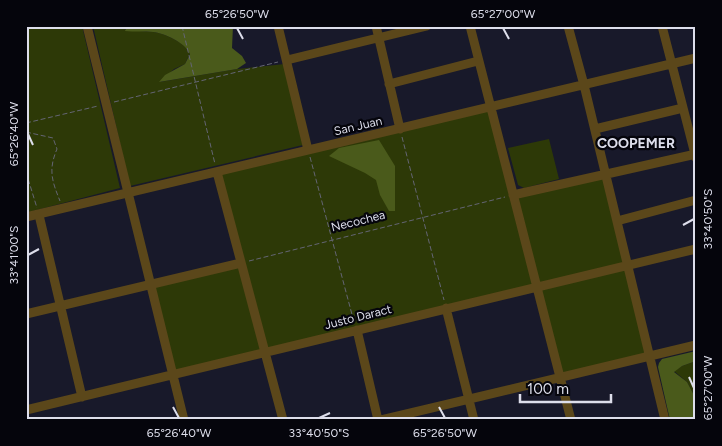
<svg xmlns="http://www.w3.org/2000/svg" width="722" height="446" viewBox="0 0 722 446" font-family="Figtree,sans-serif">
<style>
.green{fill:#2d3907}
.forest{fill:#4a5a1b}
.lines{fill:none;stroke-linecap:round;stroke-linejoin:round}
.path{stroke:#646574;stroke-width:1;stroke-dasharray:5 2.5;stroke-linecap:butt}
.minor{stroke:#5b471a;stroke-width:9}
.ticks{fill:none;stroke:#dddeeb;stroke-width:2}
.labels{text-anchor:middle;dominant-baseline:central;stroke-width:4.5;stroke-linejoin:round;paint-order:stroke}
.street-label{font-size:12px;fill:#dddeeb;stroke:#05050c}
.neighbourhood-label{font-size:14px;font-weight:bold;fill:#dddeeb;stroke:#05050c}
.neatline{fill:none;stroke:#dddeeb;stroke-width:2}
.ticks-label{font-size:12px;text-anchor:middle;fill:#dddeeb}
</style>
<rect width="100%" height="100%" fill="#18192a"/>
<!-- green -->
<path class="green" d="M41,26H82L120,188L29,212L26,203V30Z
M93,26H127L125,30C135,31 144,31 153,32C164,33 186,43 190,53L185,64L174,69L160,82L237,69L285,64L303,145L130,186Z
M489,107L512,195L605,175L650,356L560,377L537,287L173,374L151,284L241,262L217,172Z
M549,139L559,179L524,188L518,185L508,148Z
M696,361V399L687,382L674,371L682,366Z"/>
<!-- forest -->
<path class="forest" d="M127,26H233L232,48L242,56L246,63L237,69L159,82L165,75L185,64L190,54C186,43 164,33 153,32C144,31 134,32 125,31Z
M379,140L395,166V211H389L380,195L376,180L365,173L329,156L339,148Z
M696,351V361L682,366L674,372L687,382L696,399V420H670L658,367L659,363L662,359Z"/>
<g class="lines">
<!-- path -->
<path class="path" d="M182,26L215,164
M114,102L278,62
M26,123L98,106
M26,132L53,138L57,149C48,170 52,181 60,201
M402,137L444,300
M310,157L354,322
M26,172L37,208
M249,261L505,197"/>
<!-- minor -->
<path class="minor" d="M87,26L184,420
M278,26L308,150
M376,26L400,129
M470,26L571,420
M568,26L584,85L665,420
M662,26L696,158
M287,60L427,26
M389,84L478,61
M595,129L683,108
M217,172L283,420
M513,195L696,154
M39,215L82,397
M26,217L696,58
M617,221L696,200
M446,308L474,420
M26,314L241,263
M357,330L378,420
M26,410L696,249
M381,420L696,345"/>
</g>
<!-- ticks -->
<path class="ticks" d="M237,28L243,39M503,28L509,39M28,134L33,145M683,225L694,219M28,255L39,249M689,377L694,388M173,407L179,418M439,407L445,418M319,418L330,413"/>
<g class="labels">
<!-- street labels -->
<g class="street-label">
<text transform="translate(358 126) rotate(-13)">San Juan</text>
<text transform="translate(358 221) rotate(-14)">Necochea</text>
<text transform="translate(358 317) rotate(-14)">Justo Daract</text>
</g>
<!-- neighbourhood labels -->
<g class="neighbourhood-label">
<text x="636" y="143">COOPEMER</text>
</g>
</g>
<!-- border -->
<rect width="722" height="446" fill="none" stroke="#05050c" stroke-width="55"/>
<!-- scale -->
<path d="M520 394v8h91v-8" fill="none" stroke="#dddeeb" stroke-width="2.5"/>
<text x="527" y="394" font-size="15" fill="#dddeeb" stroke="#05050c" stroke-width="4" paint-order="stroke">100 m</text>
<rect x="28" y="28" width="666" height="390" class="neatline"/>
<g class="ticks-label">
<text x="237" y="18">65°26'50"W</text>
<text x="503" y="18">65°27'00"W</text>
<text transform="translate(14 134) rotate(-90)" y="4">65°26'40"W</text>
<text transform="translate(708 219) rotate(-90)" y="4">33°40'50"S</text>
<text transform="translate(14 255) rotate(-90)" y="4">33°41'00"S</text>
<text transform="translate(708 388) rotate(-90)" y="4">65°27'00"W</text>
<text x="179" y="437">65°26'40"W</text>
<text x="319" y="437">33°40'50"S</text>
<text x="445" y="437">65°26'50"W</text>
</g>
</svg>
